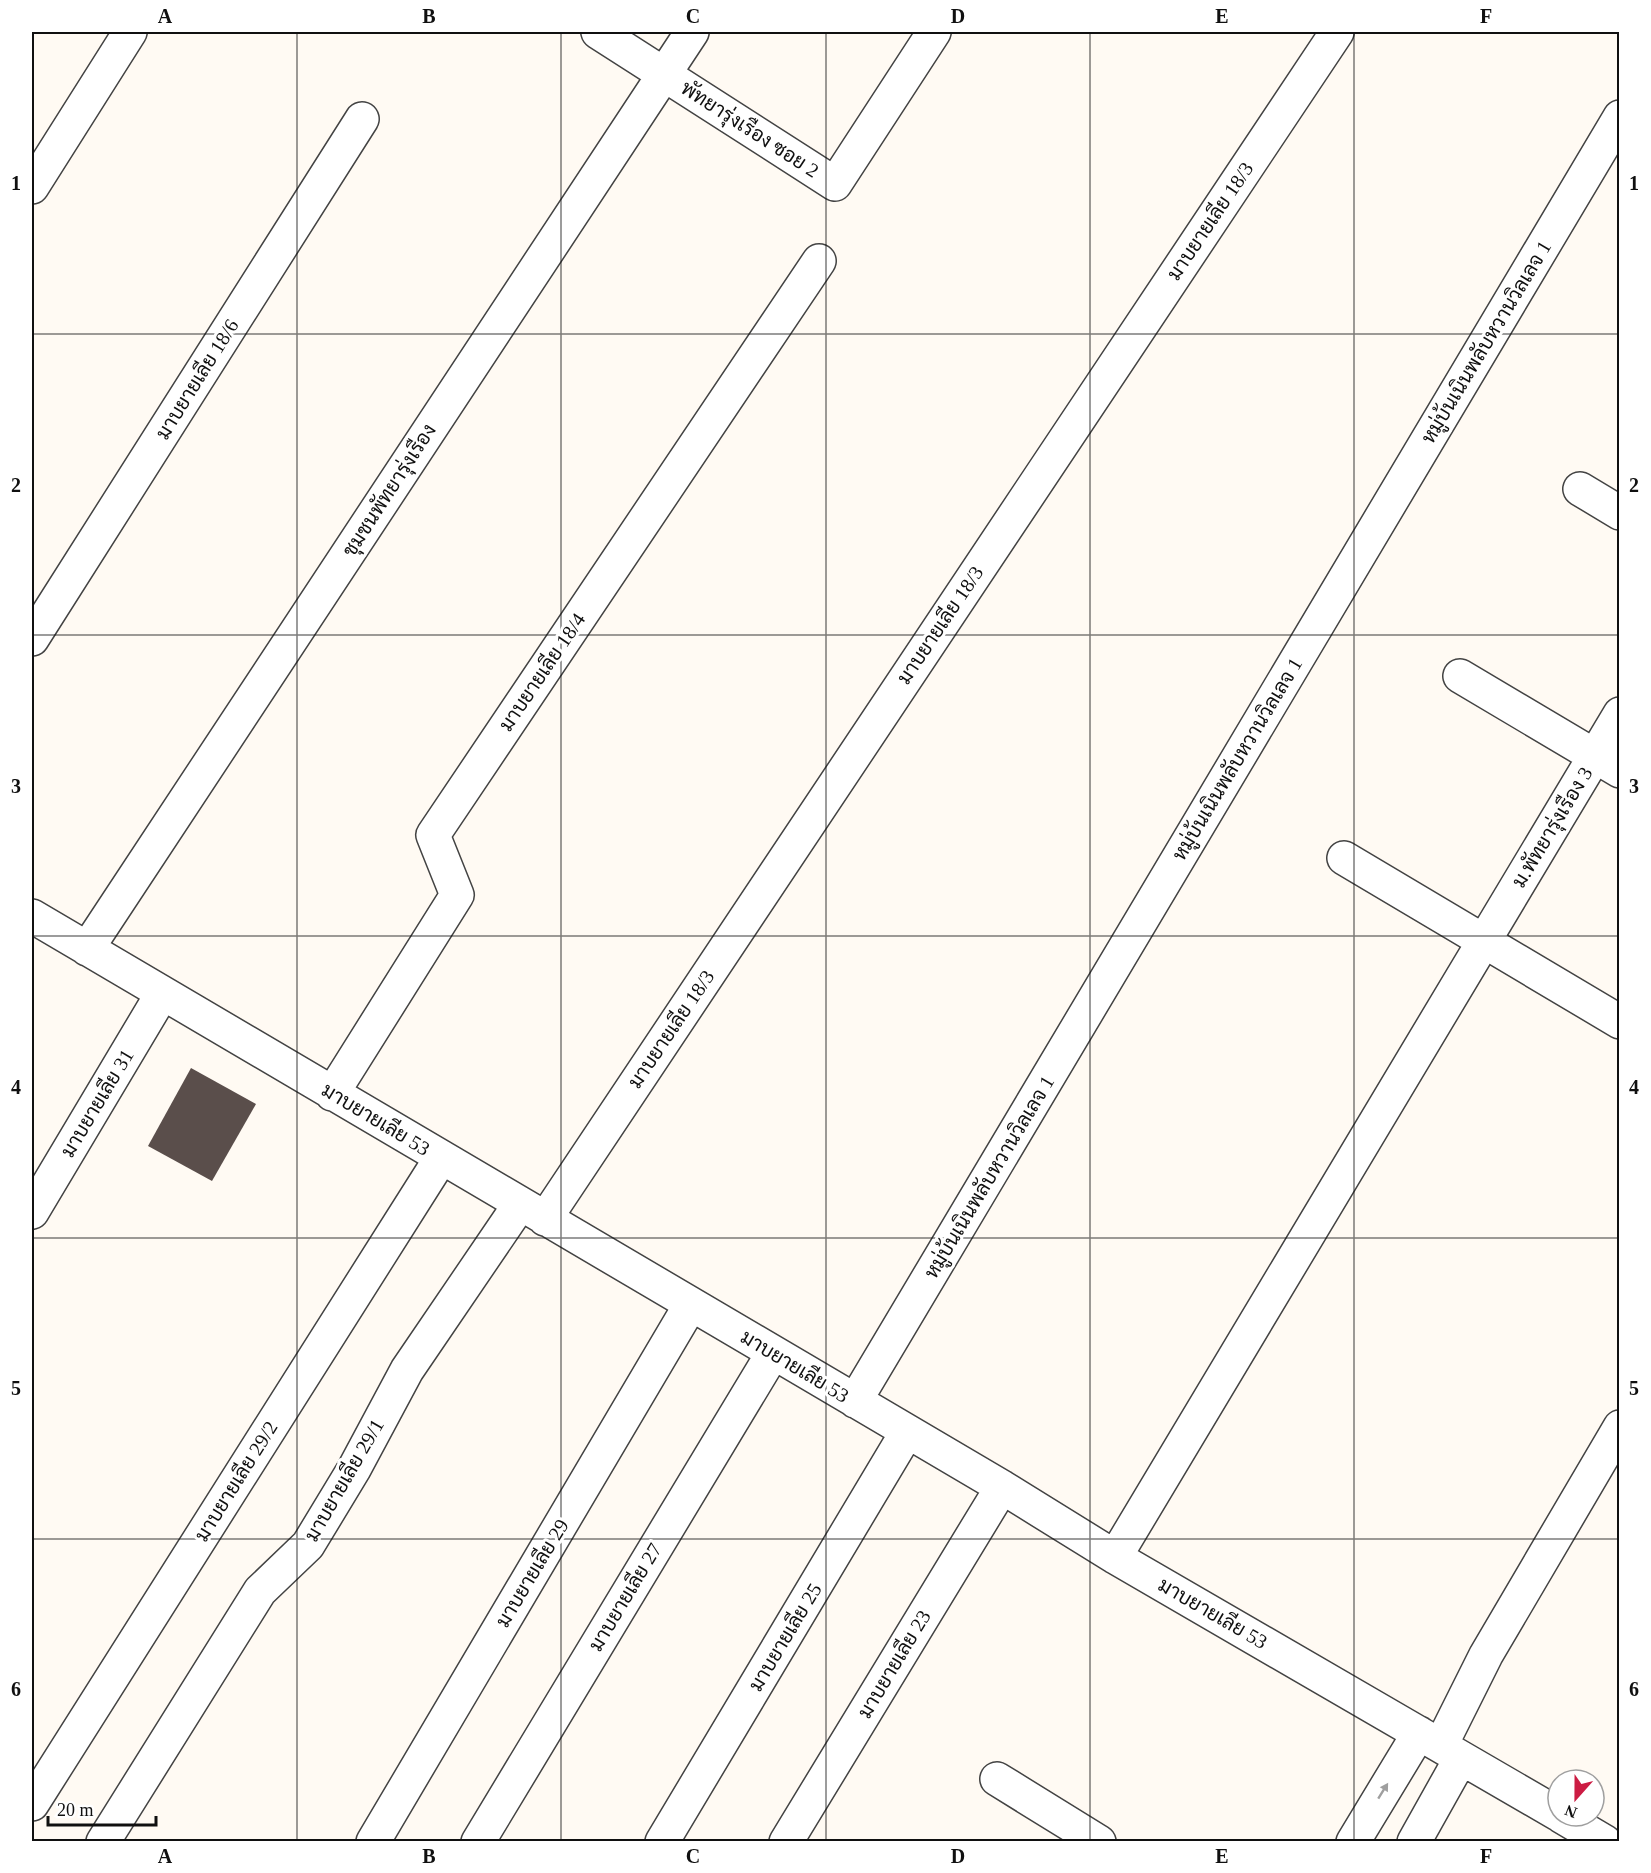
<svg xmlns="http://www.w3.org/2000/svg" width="1651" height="1873" viewBox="0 0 1651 1873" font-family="'Times New Roman',Sarabun,serif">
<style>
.building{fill:#5a4e4b}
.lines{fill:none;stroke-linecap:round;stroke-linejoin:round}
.minor-casing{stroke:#434343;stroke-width:36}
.minor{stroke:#fff;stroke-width:33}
.oneway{fill:#9f9f9f}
.grid{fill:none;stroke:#101010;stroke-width:1.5;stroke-opacity:0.55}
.labels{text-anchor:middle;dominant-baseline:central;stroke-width:6;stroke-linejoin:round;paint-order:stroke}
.street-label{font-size:20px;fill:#101010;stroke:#fff}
.neatline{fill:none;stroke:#101010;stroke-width:2}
.grid-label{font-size:20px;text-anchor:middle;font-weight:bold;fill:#101010}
</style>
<rect width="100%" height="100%" fill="#fffaf3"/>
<!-- building -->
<path class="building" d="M191,1068L256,1104L212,1181L148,1146Z"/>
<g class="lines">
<!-- minor casing -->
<g class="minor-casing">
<path id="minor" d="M598,32L835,184L934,32
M32,187L130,32
M1580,489L1620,513
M32,639L362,119
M1460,676L1620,771
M1344,858L1620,1022
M32,916L1002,1487L1115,1557L1558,1814
M87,949L692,32
M332,1094L457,895L433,835L819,261
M32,1212L162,994
M545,1219L1337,32
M855,1401L1620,117
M1115,1557L1620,714
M1441,1745L1486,1655L1620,1427
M997,1779L1099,1842
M32,1804L441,1158
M1561,1816L1605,1842
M103,1842L260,1591L308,1545L354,1469L407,1370L520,1204
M373,1842L691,1304
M478,1842L773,1353
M662,1842L907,1432
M786,1842L1002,1487
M1353,1842L1419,1733
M1414,1842L1461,1758"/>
</g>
<!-- minor -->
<use href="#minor" class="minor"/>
</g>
<!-- one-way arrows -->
<defs><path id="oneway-solid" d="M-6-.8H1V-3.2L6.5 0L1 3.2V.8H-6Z" transform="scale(1.5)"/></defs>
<use class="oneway" href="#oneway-solid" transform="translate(1383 1791) rotate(-58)"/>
<!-- grid -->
<path class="grid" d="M297,32V1842M561,32V1842M826,32V1842M1090,32V1842M1354,32V1842M32,334H1620M32,635H1620M32,936H1620M32,1238H1620M32,1539H1620"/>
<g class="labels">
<!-- street labels -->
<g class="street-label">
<text transform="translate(750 129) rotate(33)">พัทยารุ่งเรือง ซอย 2</text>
<text transform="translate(1210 221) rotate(-56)">มาบยายเลีย 18/3</text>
<text transform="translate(1486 342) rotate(-59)">หมู่บ้นเนินพลับหวานวิลเลจ 1</text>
<text transform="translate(197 379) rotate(-58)">มาบยายเลีย 18/6</text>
<text transform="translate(389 490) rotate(-57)">ชุมชนพัทยารุ่งเรือง</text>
<text transform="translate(940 625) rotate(-56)">มาบยายเลีย 18/3</text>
<text transform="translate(542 672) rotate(-56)">มาบยายเลีย 18/4</text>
<text transform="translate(1237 759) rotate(-59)">หมู่บ้นเนินพลับหวานวิลเลจ 1</text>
<text transform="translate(1552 827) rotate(-59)">ม.พัทยารุ่งเรือง 3</text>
<text transform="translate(671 1029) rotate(-56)">มาบยายเลีย 18/3</text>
<text transform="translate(97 1103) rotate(-59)">มาบยายเลีย 31</text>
<text transform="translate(376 1119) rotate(31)">มาบยายเลีย 53</text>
<text transform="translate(989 1177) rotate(-59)">หมู่บ้นเนินพลับหวานวิลเลจ 1</text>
<text transform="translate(795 1366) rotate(31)">มาบยายเลีย 53</text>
<text transform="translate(344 1480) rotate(-60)">มาบยายเลีย 29/1</text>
<text transform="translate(236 1481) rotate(-58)">มาบยายเลีย 29/2</text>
<text transform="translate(532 1573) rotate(-59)">มาบยายเลีย 29</text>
<text transform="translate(625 1597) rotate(-59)">มาบยายเลีย 27</text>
<text transform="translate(1213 1613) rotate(30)">มาบยายเลีย 53</text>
<text transform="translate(785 1637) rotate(-59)">มาบยายเลีย 25</text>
<text transform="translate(894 1664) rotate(-59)">มาบยายเลีย 23</text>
</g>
</g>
<!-- border -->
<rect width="1651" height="1873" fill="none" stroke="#ffffff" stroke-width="66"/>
<!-- north arrow -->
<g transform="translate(1576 1798) rotate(201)"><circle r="28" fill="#ffffff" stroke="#9f9f9f" stroke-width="1.5"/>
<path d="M0-4.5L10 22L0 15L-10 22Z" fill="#cc1c43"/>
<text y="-9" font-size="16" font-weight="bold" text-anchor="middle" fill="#101010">N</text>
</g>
<!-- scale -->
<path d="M48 1816v9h108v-9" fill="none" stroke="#101010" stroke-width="3"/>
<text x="57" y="1816" font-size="18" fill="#101010" stroke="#ffffff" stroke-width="4.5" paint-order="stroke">20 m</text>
<rect x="33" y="33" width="1585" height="1807" class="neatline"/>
<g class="grid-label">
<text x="165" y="23">A</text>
<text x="429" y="23">B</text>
<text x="693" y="23">C</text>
<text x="958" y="23">D</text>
<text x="1222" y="23">E</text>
<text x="1486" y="23">F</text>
<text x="16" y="190">1</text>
<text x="1634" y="190">1</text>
<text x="16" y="492">2</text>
<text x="1634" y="492">2</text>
<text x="16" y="793">3</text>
<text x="1634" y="793">3</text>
<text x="16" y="1094">4</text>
<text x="1634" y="1094">4</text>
<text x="16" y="1395">5</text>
<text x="1634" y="1395">5</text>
<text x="16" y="1696">6</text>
<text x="1634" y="1696">6</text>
<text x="165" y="1863">A</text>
<text x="429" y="1863">B</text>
<text x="693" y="1863">C</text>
<text x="958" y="1863">D</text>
<text x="1222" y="1863">E</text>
<text x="1486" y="1863">F</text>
</g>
</svg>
